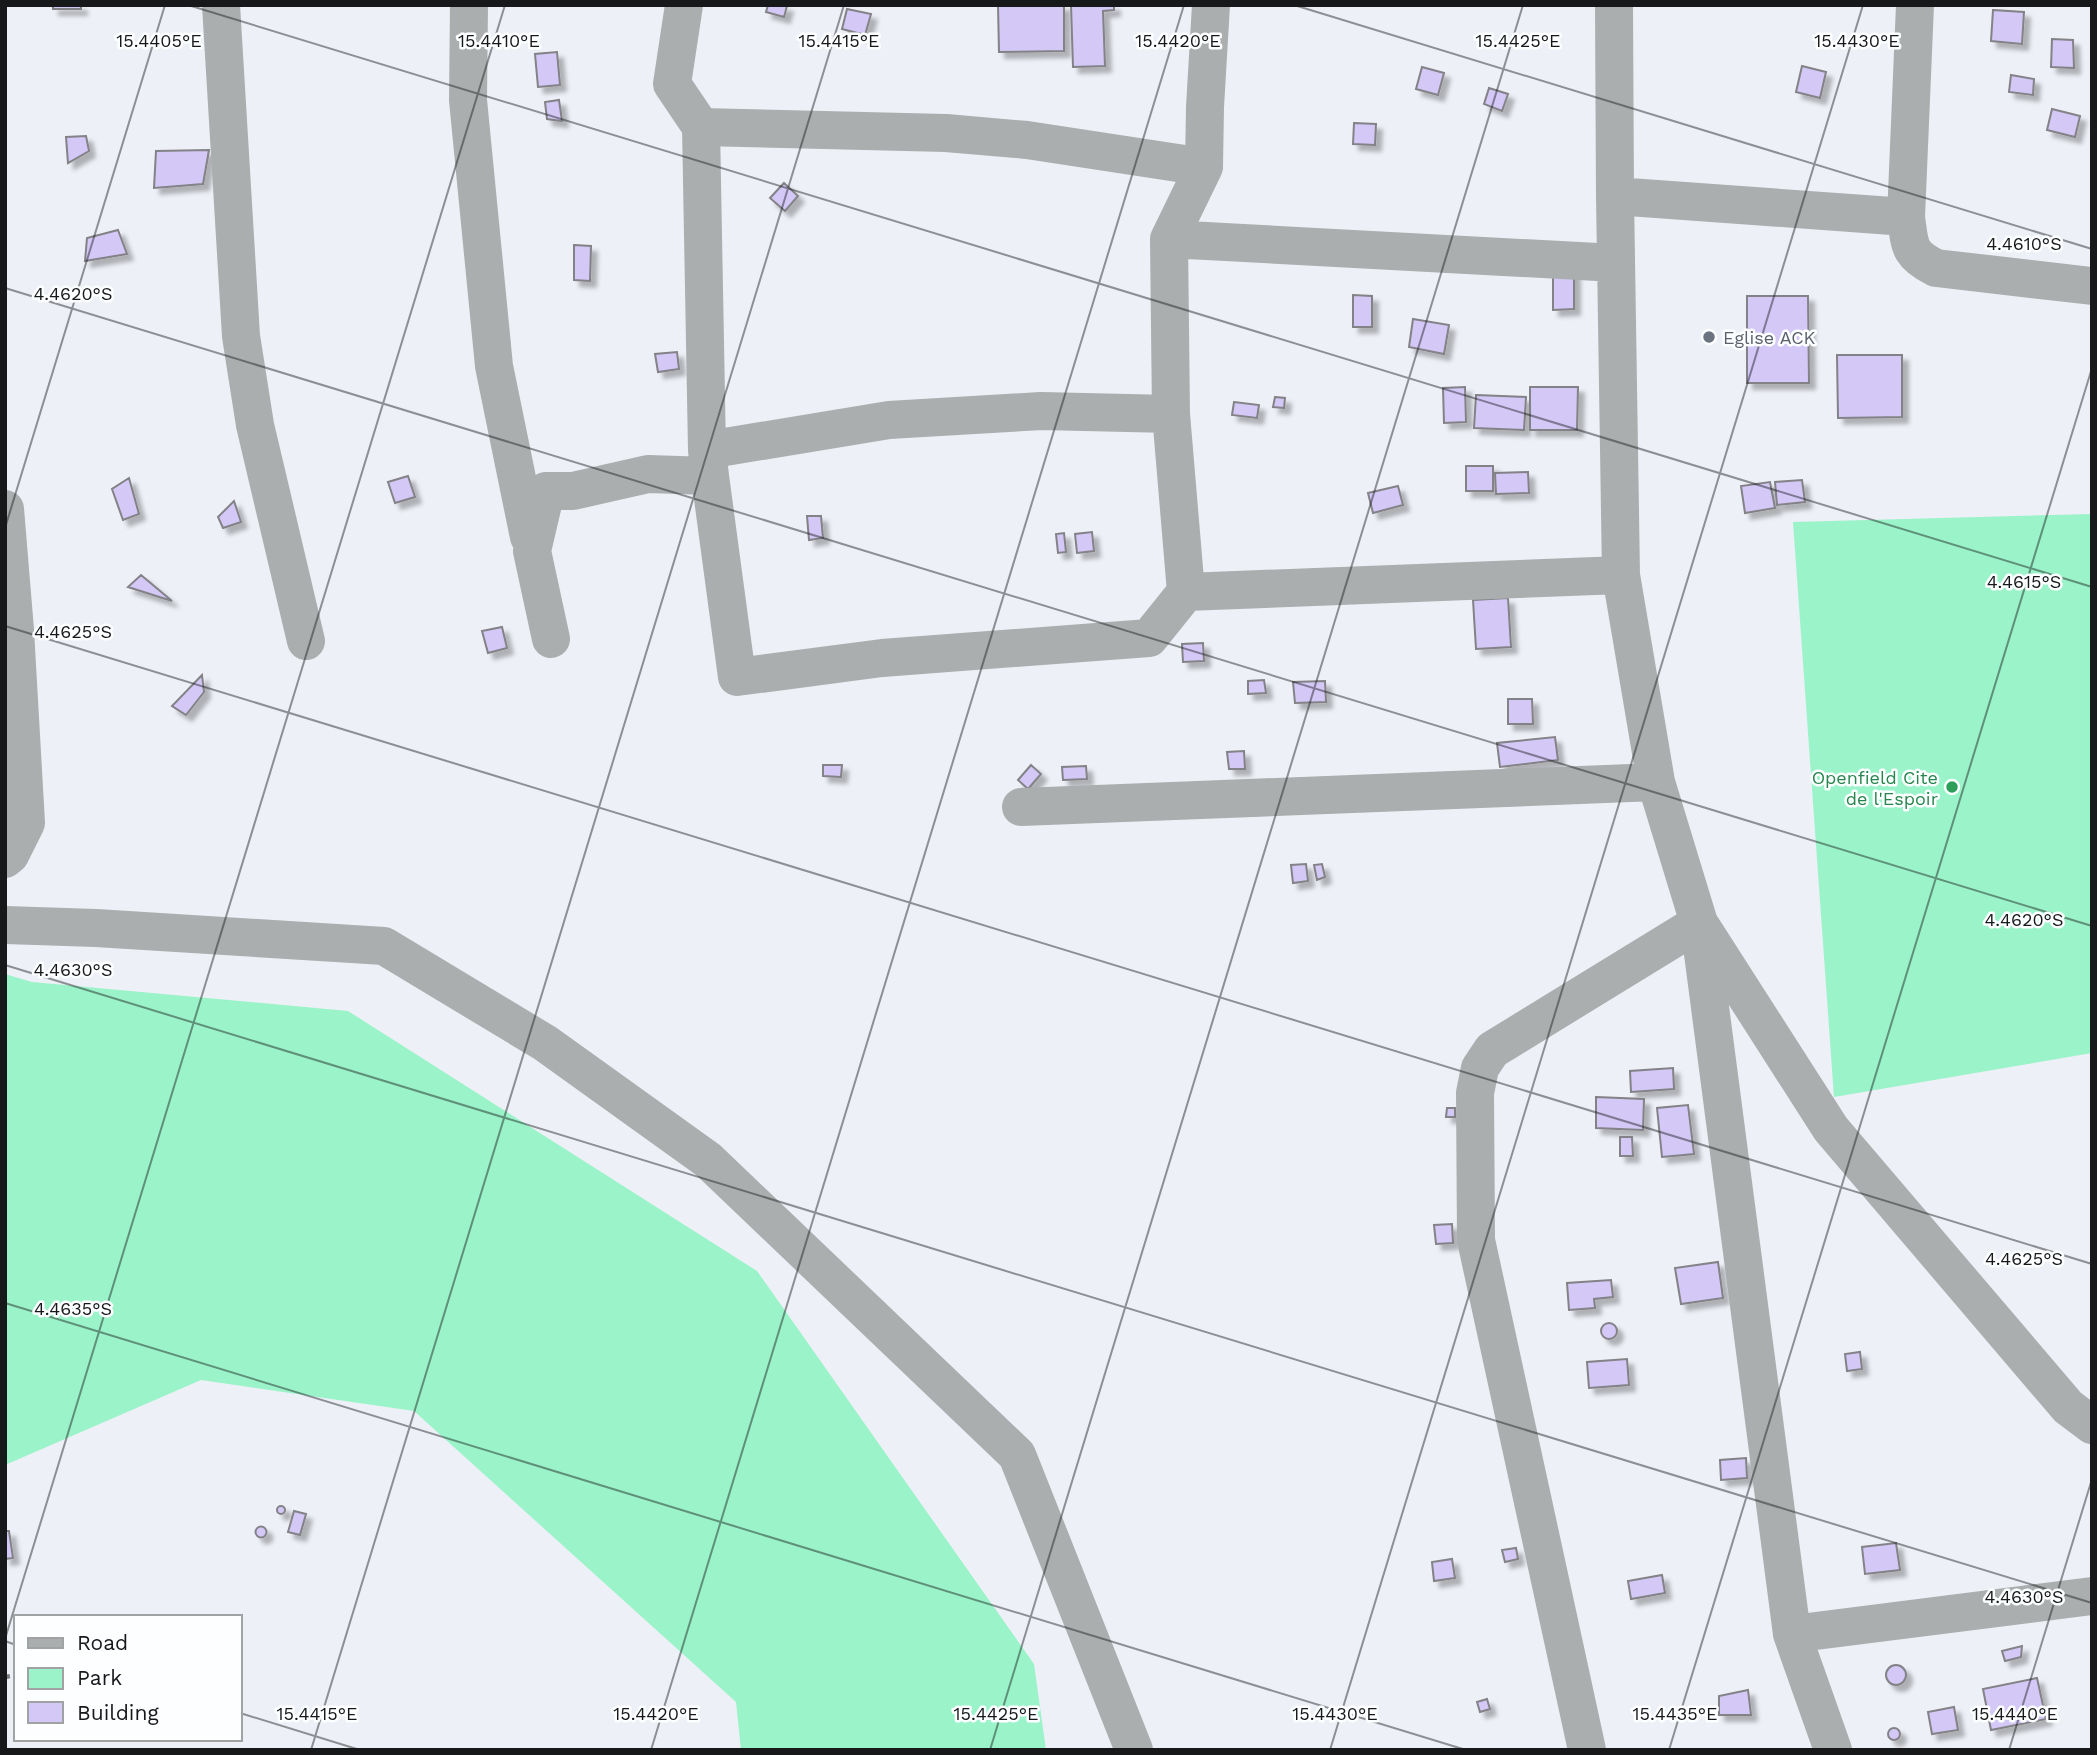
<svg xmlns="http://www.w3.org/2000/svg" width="2097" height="1755" viewBox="0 0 2097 1755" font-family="'Work Sans',sans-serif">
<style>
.green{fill:#9bf3c9}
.building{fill:#d4c8f7;stroke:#838287;stroke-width:2;filter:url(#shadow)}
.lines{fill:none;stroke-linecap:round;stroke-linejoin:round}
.path{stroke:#7c7e82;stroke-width:4.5;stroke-dasharray:5 3.5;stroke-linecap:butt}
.minor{stroke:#abaeaf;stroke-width:38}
.ticks{fill:none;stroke:#17181a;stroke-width:2;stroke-opacity:0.45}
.worship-dot{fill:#6b7280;stroke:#fdfeff;stroke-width:2.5}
.leisure-dot{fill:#2e9e5b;stroke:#fdfeff;stroke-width:2.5}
.labels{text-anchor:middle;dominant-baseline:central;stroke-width:5;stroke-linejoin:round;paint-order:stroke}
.worship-label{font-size:18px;fill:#5b616d;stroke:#fdfeff;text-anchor:start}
.leisure-label{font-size:18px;fill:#27864d;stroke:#fdfeff;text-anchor:end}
.ticks-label{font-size:18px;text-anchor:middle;fill:#17181a;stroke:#fdfeff;stroke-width:5;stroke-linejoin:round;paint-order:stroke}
</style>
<defs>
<filter id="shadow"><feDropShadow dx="6" dy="6" stdDeviation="2" flood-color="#0004"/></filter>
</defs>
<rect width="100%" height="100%" fill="#edf0f6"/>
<!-- green -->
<path class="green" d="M2092,514V1053L1834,1097L1793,522Z
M5,974L32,982L348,1011L757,1271L1034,1664L1046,1750H741L736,1702L414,1411L201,1380L5,1465Z"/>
<!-- building -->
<path class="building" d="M53,5H81V9H53Z
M768,5L787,6L784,17L766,12Z
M998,5H1064V51L999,52Z
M1071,5H1114V10L1103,11L1105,66L1073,67Z
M847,9L871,14L865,35L842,29Z
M1993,10L2024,12L2022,44L1991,41Z
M2052,39L2073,40L2074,68L2051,67Z
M557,52L560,85L538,87L535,54Z
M1802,66L1826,72L1820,98L1796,92Z
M1422,67L1444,73L1438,95L1416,89Z
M2011,75L2034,79L2033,95L2009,92Z
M1489,88L1508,94L1502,111L1484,104Z
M559,100L562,121L547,119L545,102Z
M2052,109L2080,116L2075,137L2047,130Z
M1354,123L1376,124L1375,145L1353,144Z
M86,136L89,151L68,163L66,137Z
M209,150L203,184L154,188L156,151Z
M784,183L798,196L785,211L770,198Z
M118,230L127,254L85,261L87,238Z
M574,245L591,246L590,281L574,280Z
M1553,268H1574V309L1553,310Z
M1353,295L1372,296V327H1353Z
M1747,296H1808L1809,383H1747Z
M1413,319L1449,325L1444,354L1409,347Z
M677,352L679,369L658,372L655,354Z
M1837,355H1902V417L1838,418Z
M1465,387L1466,422L1444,423L1443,388Z
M1530,387H1578L1577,430H1530Z
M1476,395L1526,397L1524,430L1474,428Z
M1275,397L1285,398L1284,408L1273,407Z
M1234,402L1259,405L1257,418L1232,415Z
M1466,466H1493V491H1466Z
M1528,472L1529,493L1496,494L1495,473Z
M408,476L415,497L395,503L388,482Z
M129,478L139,514L123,520L112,489Z
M1802,480L1805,502L1777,505L1775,482Z
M1770,482L1775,508L1745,513L1741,486Z
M1398,486L1403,505L1373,513L1368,493Z
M234,501L241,522L223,528L218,517Z
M807,516H821L823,538L809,540Z
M1092,532L1094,551L1077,553L1075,534Z
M1064,533L1066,552L1058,553L1056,534Z
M141,575L172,601L128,587Z
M1508,598L1511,647L1476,649L1473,600Z
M502,627L507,648L488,653L482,631Z
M1203,643L1204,661L1183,662L1182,644Z
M202,675L204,692L186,715L172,706Z
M1264,680L1266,693L1248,694V681Z
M1325,681L1326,702L1295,703L1293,682Z
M1508,699H1532L1533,724H1508Z
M1555,737L1558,760L1500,767L1497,743Z
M1244,751L1245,769H1229L1227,752Z
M823,765H842L841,777L823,776Z
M1031,765L1041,774L1028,789L1018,780Z
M1086,766L1087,779L1063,780L1062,767Z
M1306,864L1308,881L1293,883L1291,865Z
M1322,864L1325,877L1317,880L1314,865Z
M1673,1068L1674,1089L1631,1092L1630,1071Z
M1596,1097L1644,1099L1643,1130L1596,1128Z
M1688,1105L1694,1154L1662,1157L1657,1108Z
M1447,1108H1455V1117H1446Z
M1620,1137H1632L1633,1156H1620Z
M1452,1224L1453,1243L1436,1244L1434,1225Z
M1718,1262L1723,1298L1681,1304L1675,1268Z
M1611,1280L1613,1297L1594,1299L1595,1308L1569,1310L1567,1283Z
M1601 1331a8 8 0 1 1 16 0a8 8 0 1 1-16 0Z
M1860,1352L1862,1369L1847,1371L1845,1354Z
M1627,1359L1629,1385L1589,1388L1587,1362Z
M1746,1458L1747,1478L1721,1480L1720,1460Z
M277 1510a4 4 0 1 1 8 0a4 4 0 1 1-8 0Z
M294,1511L306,1514L300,1535L288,1532Z
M255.5 1532a5.5 5.5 0 1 1 11 0a5.5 5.5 0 1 1-11 0Z
M5,1531H9L13,1558L5,1559Z
M1896,1543L1900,1570L1865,1574L1862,1547Z
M1516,1548L1518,1559L1505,1562L1502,1550Z
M1452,1559L1455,1578L1434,1581L1432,1562Z
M1662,1575L1665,1593L1631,1599L1628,1581Z
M2022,1646L2021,1657L2005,1661L2002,1651Z
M1886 1675a10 10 0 1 1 20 0a10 10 0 1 1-20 0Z
M2037,1678L2046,1719L1991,1730L1983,1689Z
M1748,1690L1751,1715H1719V1696Z
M1487,1699L1490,1709L1480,1712L1477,1702Z
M1954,1707L1958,1730L1932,1734L1928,1712Z
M1888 1734a6 6 0 1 1 12 0a6 6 0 1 1-12 0Z"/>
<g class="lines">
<!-- path -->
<path class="path" d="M5,1677L16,1675"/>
<!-- minor -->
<path class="minor" d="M221,5L241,336L255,425L306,641
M469,5L468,100L494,366L529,537
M684,5L672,84L701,127L707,450
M1614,5L1615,196L1621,575L1656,782L1699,923L1831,1129L2068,1407L2092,1425
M701,127L946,133L1027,140L1204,167
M1615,196L1906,217C1910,246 1908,254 1936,268L2092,286
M1906,217L1915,5
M1169,239L1616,263
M710,476L737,677L882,658L1149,638L1186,592L1621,575
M5,509L15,630L26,823L10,855L5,859
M1186,592L1171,414L1169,239L1204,167L1205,107L1211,5
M551,639L532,551L546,491H573L648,474L710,476L707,450L889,420L1041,411L1171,414
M1021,807L1656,782
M5,925L96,928L384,946L545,1043L708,1160L1017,1455L1134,1750
M1792,1634L2092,1596
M1587,1750L1476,1240L1475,1093L1480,1068L1492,1050L1699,923L1792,1634L1833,1750"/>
</g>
<!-- ticks -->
<path class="ticks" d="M188,5L2092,587M1294,5L2092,249M5,288L2092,926M5,528L165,5M5,626L2092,1264M5,965L2092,1603M5,1303L1466,1750M5,1639L505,5M5,1641L16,1645M240,1713L360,1750M311,1750L844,5M651,1750L1184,5M990,1750L1523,5M1330,1750L1863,5M1669,1750L2092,368M2009,1750L2092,1479"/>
<!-- markers -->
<circle class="worship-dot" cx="1709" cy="337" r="7"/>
<circle class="leisure-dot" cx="1952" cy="787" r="7"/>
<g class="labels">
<!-- worship labels -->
<g class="worship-label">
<text x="1723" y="337">Eglise ACK</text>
</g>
<!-- leisure labels -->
<g class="leisure-label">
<text x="1938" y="777">Openfield Cite<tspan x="1938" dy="21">de l'Espoir</tspan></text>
</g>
</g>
<g class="ticks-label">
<text x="159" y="47">15.4405°E</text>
<text x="499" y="47">15.4410°E</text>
<text x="839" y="47">15.4415°E</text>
<text x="1178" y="47">15.4420°E</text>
<text x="1518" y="47">15.4425°E</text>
<text x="1857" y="47">15.4430°E</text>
<text x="2024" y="250">4.4610°S</text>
<text x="73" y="300">4.4620°S</text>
<text x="2024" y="588">4.4615°S</text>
<text x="73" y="638">4.4625°S</text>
<text x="2024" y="926">4.4620°S</text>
<text x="73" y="976">4.4630°S</text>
<text x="2024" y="1265">4.4625°S</text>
<text x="73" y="1315">4.4635°S</text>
<text x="2024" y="1603">4.4630°S</text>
<text x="317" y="1720">15.4415°E</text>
<text x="656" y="1720">15.4420°E</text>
<text x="996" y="1720">15.4425°E</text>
<text x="1335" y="1720">15.4430°E</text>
<text x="1675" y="1720">15.4435°E</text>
<text x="2015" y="1720">15.4440°E</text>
</g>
<!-- border -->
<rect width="2097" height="1755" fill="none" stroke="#17181a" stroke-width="14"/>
<!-- legend -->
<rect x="14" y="1615" width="228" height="126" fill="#fdfeff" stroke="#a1a2a3" stroke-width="2"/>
<rect x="28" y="1638" width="35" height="10" fill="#abaeaf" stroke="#a1a2a3" stroke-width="2"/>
<text x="77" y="1650" font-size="21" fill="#17181a">Road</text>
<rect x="28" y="1668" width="35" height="21" fill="#9bf3c9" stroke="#a1a2a3" stroke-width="2"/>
<text x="77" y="1685" font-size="21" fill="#17181a">Park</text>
<rect x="28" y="1702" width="35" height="21" fill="#d4c8f7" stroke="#a1a2a3" stroke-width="2"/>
<text x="77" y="1720" font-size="21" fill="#17181a">Building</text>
</svg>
